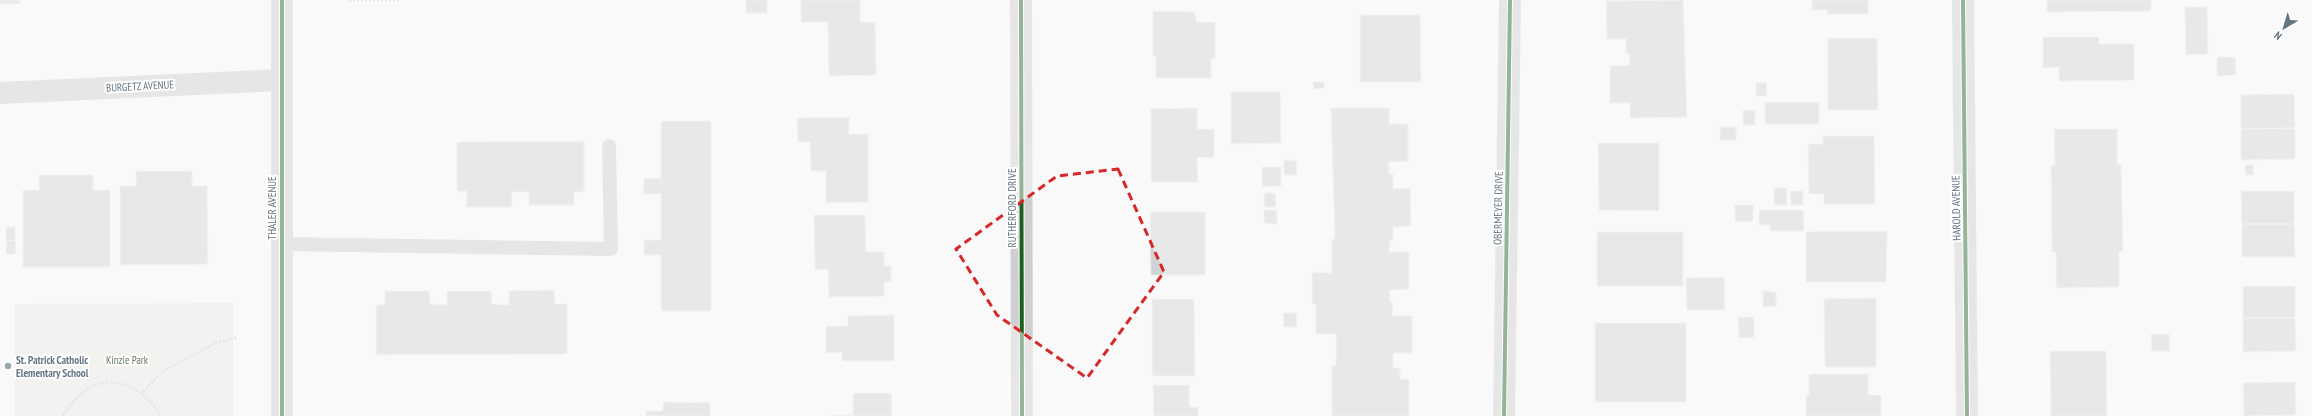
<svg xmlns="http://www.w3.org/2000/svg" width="2312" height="416" viewBox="0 0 2312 416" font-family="'PT Sans Narrow',sans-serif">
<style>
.green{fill:#e8ebe6}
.building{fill:#d0d2d3;stroke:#e8e8e8}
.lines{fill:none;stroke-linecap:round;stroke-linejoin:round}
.path{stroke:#cbcccd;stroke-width:2.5;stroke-dasharray:2 2;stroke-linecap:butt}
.lane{stroke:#cecfd0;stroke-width:14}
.street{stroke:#cecfd0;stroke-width:22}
.cycleway-casing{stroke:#fff;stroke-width:6}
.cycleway{stroke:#1b5e20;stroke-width:4}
.marked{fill:none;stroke:#d62828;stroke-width:3;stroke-dasharray:8 5;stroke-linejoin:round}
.poi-dot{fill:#99a4ac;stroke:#fff;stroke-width:1.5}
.labels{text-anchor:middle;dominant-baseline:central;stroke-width:4;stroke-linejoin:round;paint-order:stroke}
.street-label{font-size:11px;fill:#657683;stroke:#fff}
.poi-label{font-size:11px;font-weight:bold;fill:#657683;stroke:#fff;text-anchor:start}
.park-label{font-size:11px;fill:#687a64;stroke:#fff}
</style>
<rect width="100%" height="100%" fill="#f9f9f9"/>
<!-- green -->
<path class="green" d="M233,303V416H15V304Z"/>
<!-- building -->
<path class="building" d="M0,0H20V4H0Z
M746,0H767V13H746Z
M801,0H860V22H875L876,75L829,76L828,22H801Z
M1683,0L1687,117L1630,118V103H1610V66L1630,65L1629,53H1626V39H1607L1606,1Z
M1812,0H1868V14H1827V10H1812Z
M2047,0H2151V11L2047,12Z
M2185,7H2207L2208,54L2186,55Z
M1153,11L1194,12L1197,22H1215V58H1211V78H1156V56H1153Z
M1360,15H1420L1421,82H1360Z
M2043,37H2099V44H2134V80L2059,81V67L2043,68Z
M1828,38H1877L1878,110H1828Z
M2217,57H2235L2236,75L2217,76Z
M1313,82H1324V88L1313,89Z
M1756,83H1766L1767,96H1756Z
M1231,92H1280L1281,143L1231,144Z
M2294,94L2295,128L2241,129V95Z
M1765,102H1819V124H1765Z
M1197,108V129H1214V158L1197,157L1198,182H1151V109Z
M1331,108H1389V124H1408V161L1389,162V174H1393V189L1410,188L1411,226L1393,227V241L1390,240L1389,252H1409V289L1390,290V303L1393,302L1392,316H1412V353H1393V368H1400V379H1409V416H1332V366H1336V334H1316V304H1312V272L1332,273V239H1335Z
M1743,110H1755V125H1743Z
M849,117V134H868V202L826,203V171H811L810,142H798L797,118Z
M661,121H711V311H661V255H644V240H661V194H643L644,179L661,178Z
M1720,127H1736V140H1720Z
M2295,128V159L2241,160V129Z
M2054,129H2117V165L2121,164L2123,251H2119V287L2056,288V252H2052L2051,165H2055Z
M1823,136H1874L1875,204H1824V194H1809L1808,144H1823Z
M584,141V192H574V205H529V192H512V207H466L467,191L457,192V142Z
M1598,143H1659V211L1599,210Z
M1284,160L1296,161L1297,175H1284Z
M2245,165H2253V175H2246Z
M1262,167H1281V186L1262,187Z
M136,171H192V186H207L208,264L120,265V186H136Z
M39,175H93V190H110V267H23V190H39Z
M1774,188H1787V205H1774Z
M1790,191H1803V205H1791Z
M2241,191H2294V224H2242Z
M1264,193H1275L1276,207H1264Z
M1735,205H1753V221L1735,222Z
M1264,210H1277V224L1264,223Z
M1759,210H1803L1804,231H1770V225H1759Z
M1150,212H1205V275H1151Z
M814,215H865L866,252H884V266H891V282H884V296L829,297L828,269L815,270Z
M2242,224H2294L2295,257H2242Z
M6,227H15V241H6Z
M1887,231L1886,282H1806V232Z
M1597,232H1683V286H1597Z
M15,240L16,254H6V241Z
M1724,277L1725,310H1687L1686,278Z
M2243,286H2295V318H2243Z
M554,290L555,304H567V354L376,355V305H385V291H429L430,304L447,305V291H491L492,304L509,305V291Z
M1763,291L1776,292V306L1763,307Z
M1876,298V367H1825L1824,299Z
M1152,299H1194L1195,376H1152Z
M1283,313H1296L1297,327H1284Z
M894,315V361H842V352L826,353V326H848V316Z
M1738,317H1754V337L1739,338Z
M2243,318H2295L2296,351L2243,352Z
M1595,323H1686V402H1595Z
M2151,334H2169L2170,351H2152Z
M2050,351H2106L2107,416H2051Z
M1809,374H1868V395H1881V416H1806V395H1809Z
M2295,382L2296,415L2244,416L2243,383Z
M1153,385H1189V407H1198V416H1154Z
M853,393H891L892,416H830L853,415Z
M663,402L710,403V416H646V411H663Z"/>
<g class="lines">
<!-- path -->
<path class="path" d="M349,0H399
M143,392L162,372L215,343L238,337
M63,416C90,370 134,372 161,416"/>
<!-- lane -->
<path class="lane" d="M281,244L611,249L609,146"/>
<!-- street -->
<path class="street" d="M282,0V416
M1021,0L1022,416
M1963,0L1967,416
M0,93L281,80
M1504,416L1510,0"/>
<!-- cycleway casing -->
<g class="cycleway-casing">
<path id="cycleway" d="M282,0V416
M1021,0L1022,416
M1963,0L1967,416
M1504,416L1510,0"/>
</g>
<!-- cycleway -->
<use href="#cycleway" class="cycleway"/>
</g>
<!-- marked area -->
<path d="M0 0H2312V416H0ZM1118,169L1164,272L1087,378L997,315L956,249L1057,176Z" fill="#f9f9f9" fill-opacity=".55" fill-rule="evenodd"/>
<path class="marked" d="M1118,169L1164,272L1087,378L997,315L956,249L1057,176Z"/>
<!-- markers -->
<circle class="poi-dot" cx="8" cy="366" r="4"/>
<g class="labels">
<!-- street labels -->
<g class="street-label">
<text transform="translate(140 86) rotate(-3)">BURGETZ AVENUE</text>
<text transform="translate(272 208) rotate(-90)">THALER AVENUE</text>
<text transform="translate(1012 208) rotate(-90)">RUTHERFORD DRIVE</text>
<text transform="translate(1498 208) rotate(-89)">OBERMEYER DRIVE</text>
<text transform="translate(1956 208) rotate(-91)">HAROLD AVENUE</text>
</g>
<!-- poi labels -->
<g class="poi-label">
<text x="16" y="360">St. Patrick Catholic<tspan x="16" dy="13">Elementary School</tspan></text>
</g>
<!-- park labels -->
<g class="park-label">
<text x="127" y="360">Kinzie Park</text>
</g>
</g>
<!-- north arrow -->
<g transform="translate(2284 28) rotate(218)" stroke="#ffffff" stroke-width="3" paint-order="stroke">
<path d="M0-3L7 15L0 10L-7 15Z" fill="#657683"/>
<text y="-6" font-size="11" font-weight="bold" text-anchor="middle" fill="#657683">N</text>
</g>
</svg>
